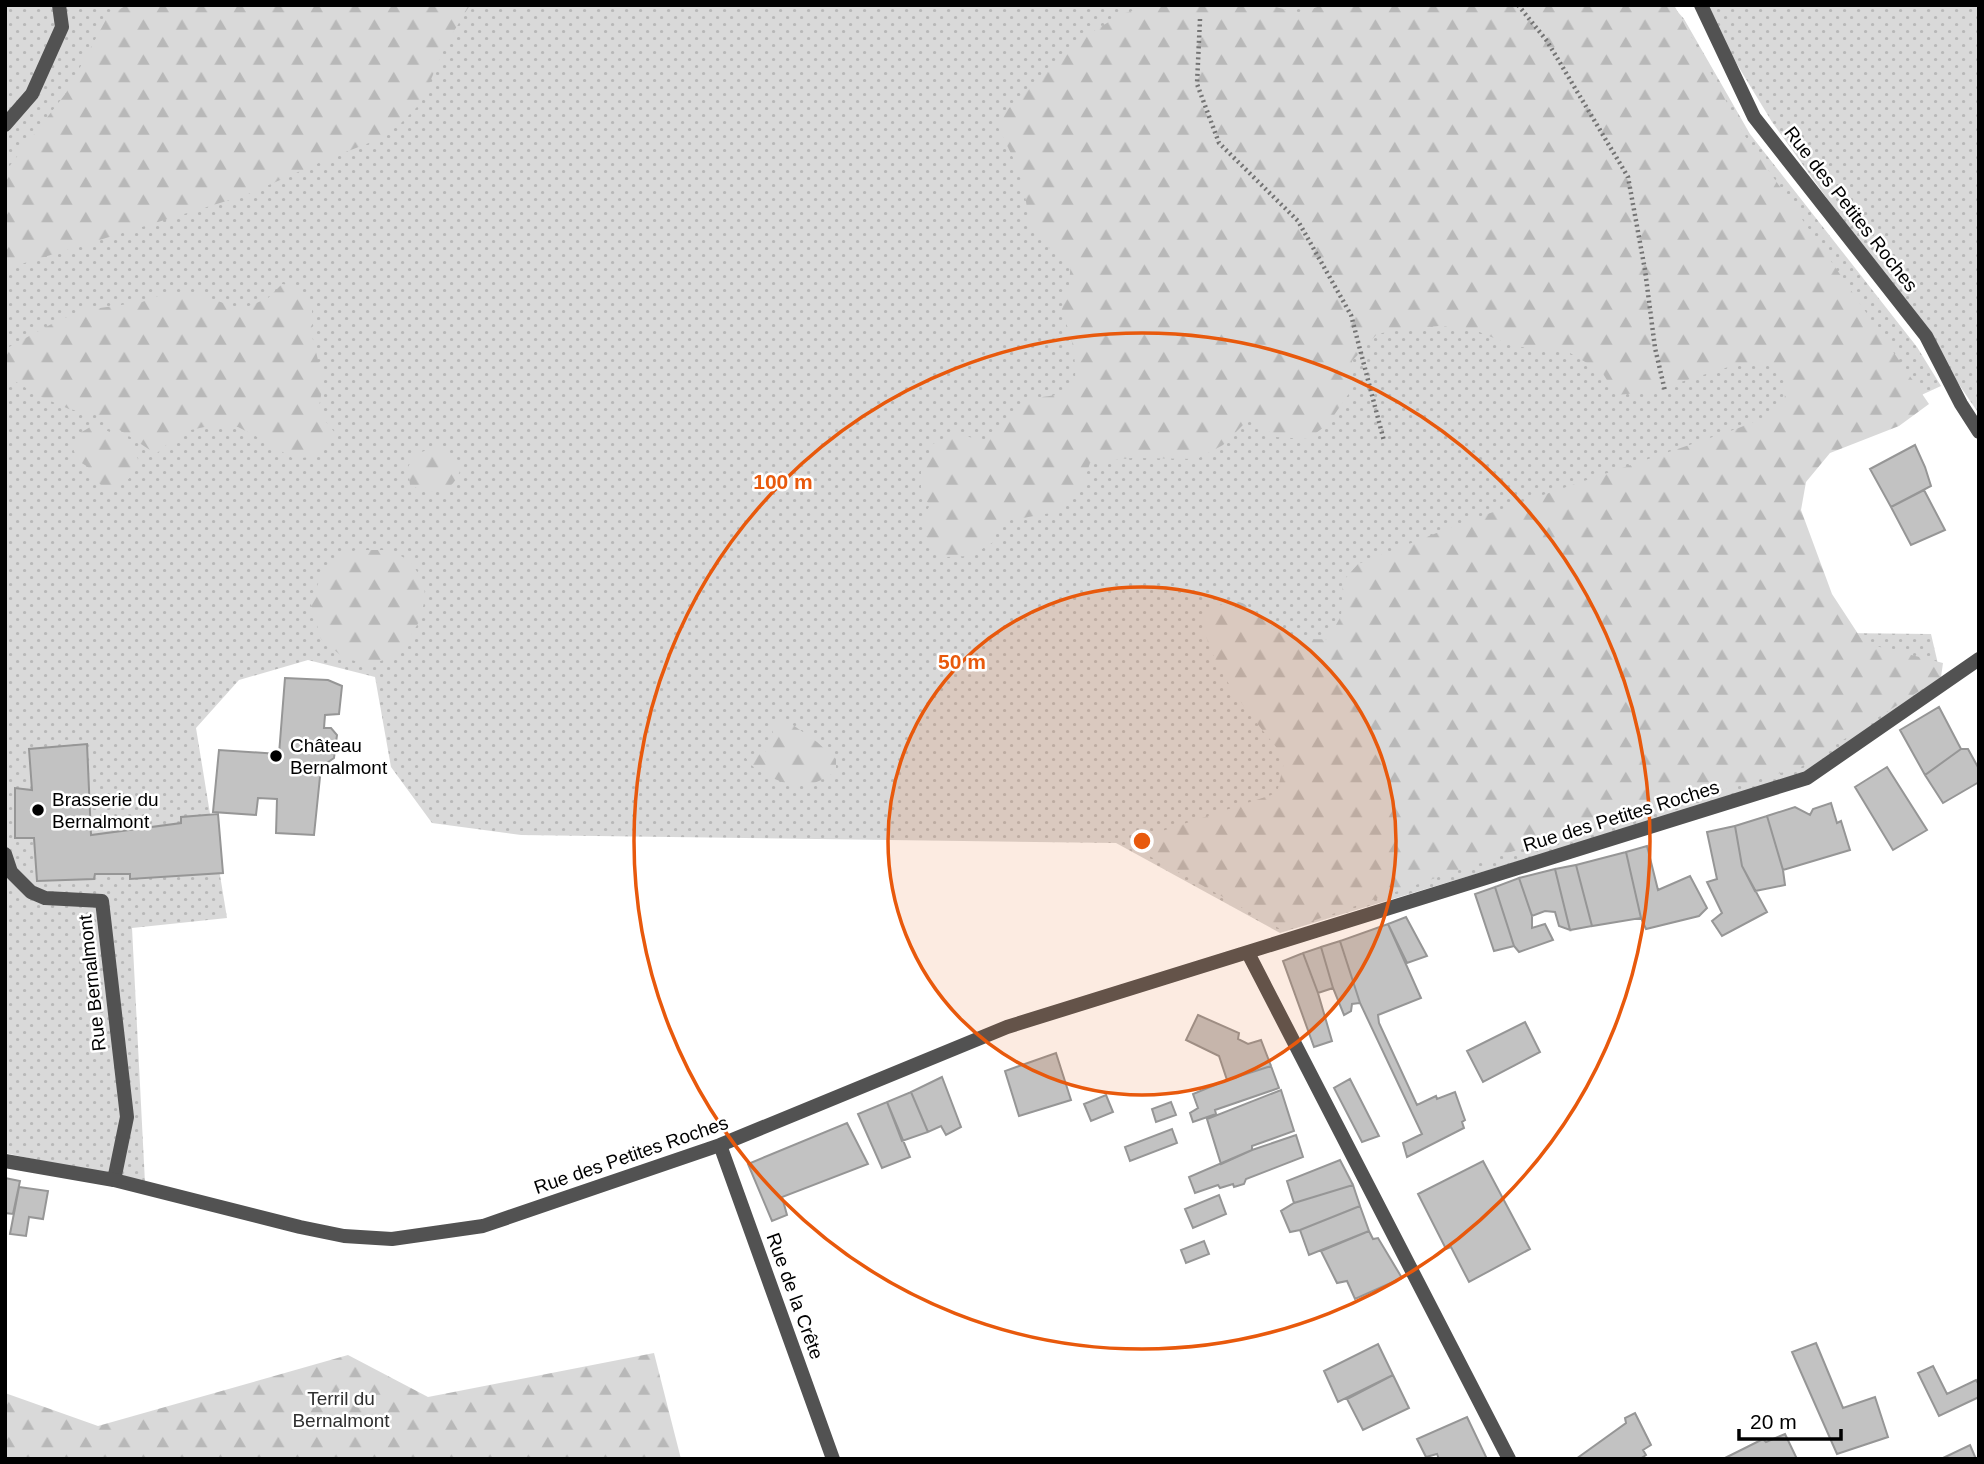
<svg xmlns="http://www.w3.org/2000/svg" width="1984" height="1464" viewBox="0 0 1984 1464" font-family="Arial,sans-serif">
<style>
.grass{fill:url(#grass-dots)}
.forest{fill:url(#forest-firs)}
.building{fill:#c2c2c2;stroke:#969696;stroke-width:2}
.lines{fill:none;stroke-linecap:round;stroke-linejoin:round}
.path{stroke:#747474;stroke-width:4.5;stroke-dasharray:2 3.5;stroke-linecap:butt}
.lane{stroke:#525252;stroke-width:14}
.street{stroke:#525252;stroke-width:14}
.ring{fill:none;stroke:#e8590c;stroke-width:3.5}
.poi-dot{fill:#000;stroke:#fff;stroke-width:2.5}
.labels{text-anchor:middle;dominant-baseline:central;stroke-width:5;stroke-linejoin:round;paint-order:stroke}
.street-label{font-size:19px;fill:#000;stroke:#fff}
.poi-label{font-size:19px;fill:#000;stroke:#fff;text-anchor:start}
.park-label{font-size:19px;fill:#303030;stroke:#fff}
.centre{fill:#e8590c;stroke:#fff;stroke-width:3.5}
.ring-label{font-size:21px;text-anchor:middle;font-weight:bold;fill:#e8590c;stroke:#fff;stroke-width:5;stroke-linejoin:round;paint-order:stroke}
</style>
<defs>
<pattern id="grass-dots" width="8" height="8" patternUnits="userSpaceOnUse" patternTransform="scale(1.75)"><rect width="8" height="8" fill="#d9d9d9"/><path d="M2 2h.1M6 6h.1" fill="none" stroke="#b8b8b8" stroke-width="1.8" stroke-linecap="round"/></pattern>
<pattern id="forest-firs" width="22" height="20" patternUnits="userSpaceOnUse" patternTransform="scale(1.75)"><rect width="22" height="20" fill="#d9d9d9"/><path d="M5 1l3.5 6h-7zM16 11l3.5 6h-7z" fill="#b8b8b8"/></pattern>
</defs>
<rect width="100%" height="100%" fill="#fff"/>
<!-- grass -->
<path class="grass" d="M5,5H1672L1684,19L1750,134L1917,347L1941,386L1797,452L1789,580L1839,633L1931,634L1941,677L1804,775L1280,933L1116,843L521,835L432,823L391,767L375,677L308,660L239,680L196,728L227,918L132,928L145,1183L5,1153Z
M1701,5H1979V414L1926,336L1772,122Z"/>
<!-- forest -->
<path class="forest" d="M127,5H470L446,44L421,103L398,126L369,143L330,158L246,195L5,269V172L66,93L108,16Z
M1150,5H1267L1300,13L1323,5H1674L1745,136L1929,404L1899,426L1830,453L1806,482L1801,510L1832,594L1864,643L1943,663L1941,677L1801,767L1504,854L1284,931L1126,843L1277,793L1285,758C1250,714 1213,674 1201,618C1228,599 1235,593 1262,617C1268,621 1273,628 1279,631C1293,638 1313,640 1328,639L1341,616L1343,581L1358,564L1467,521L1736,429L1766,417L1784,404L1787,375L1767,362L1738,364L1649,392L1616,395L1602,372L1570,353L1513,346L1472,329L1439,326L1403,329L1377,334L1352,361V389L1328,424L1308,439L1275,437L1252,416L1223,445L1197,459L1132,458L1090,463L1081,490L1056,512L1000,522L992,543L970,556L947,557L933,548L926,536L922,519L930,505L921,495V470L933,444L955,432L981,441L999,432L1009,414L1029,399L1056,395L1075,383C1076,356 1073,336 1061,312L1069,286L1071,260L1049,248L1029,221L1022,176L995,121L1087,35L1122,14Z
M282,284L297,286L312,306V336L318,360L324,379L318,412L336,434L316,456L294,459L263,440L238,427L209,426L181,432L156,454L97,415L69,409L39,396L5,375L7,348L59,320L86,310L142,302L166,293L199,295L242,309L268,298Z
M92,426L104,429L128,442L138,459C134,478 126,484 107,490L94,479L88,467L77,460L73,448L80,433Z
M437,447L457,459L461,468C452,495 434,497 410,485L408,467L415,454Z
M356,550H391L411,562L424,583L425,599L419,622L399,654L370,665L344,658L321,639L311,604L320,578L338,558Z
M769,723H790L817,742L836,759V771C811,789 794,790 767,775C758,770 751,767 746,758L769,750L774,735Z
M654,1353L681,1459H5V1393L98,1426L348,1355L428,1397Z"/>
<!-- building -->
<path class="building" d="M1915,445L1925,467L1931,486L1891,507L1870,469Z
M1924,490L1945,530L1911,545L1891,507Z
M285,678L328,680L342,686L339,714L325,715L324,728H331L337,735L334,758L321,767L314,835L276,833L277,799L258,798L256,815L213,812L219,750L279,754Z
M1939,707L1961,749L1925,775L1900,730Z
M87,744L91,835L181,823V817L218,814L223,873L130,879V874H95L94,879L37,881L34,838H15V788L32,790L29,749Z
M1961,749H1968L1979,769V782L1943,803L1925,775Z
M1887,767L1927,830L1893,850L1855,787Z
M1831,803L1837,823L1841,821L1850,850L1783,870L1767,816L1795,807L1810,815L1813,809Z
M1767,816L1783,870L1785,885L1755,891L1742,866L1735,826Z
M1735,826L1742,866L1767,912L1722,936L1712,921L1722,913L1707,882L1717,879L1707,832Z
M1647,846L1658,890L1690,876L1707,908L1699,916L1646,929L1641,918L1626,852Z
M1626,852L1641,918L1592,926L1576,865Z
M1576,865L1592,926L1570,930L1555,869Z
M1555,869L1570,930L1559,926L1555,912L1545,911L1532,916L1519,878Z
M1519,878L1532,916V928L1545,924L1553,940L1519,952L1514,946L1495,887Z
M1495,887L1514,946L1494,951L1475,894Z
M1406,917L1427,956L1407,963L1388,924Z
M1388,924L1421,998L1378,1015L1379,1023L1417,1105L1436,1096L1437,1099L1455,1092L1465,1120L1462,1122L1464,1128L1407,1157L1403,1143L1422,1134L1360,1003L1340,941Z
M1340,941L1360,1003L1352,1004L1351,1011L1344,1015L1333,988L1321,947Z
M1321,947L1333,988L1318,993L1303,953Z
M1303,953L1318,993L1332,1041L1314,1047L1283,961Z
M1198,1015L1239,1033L1238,1039L1248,1044L1261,1040L1271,1066L1227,1080L1219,1056L1186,1040Z
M1525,1022L1540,1052L1483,1082L1467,1051Z
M1056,1053L1071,1100L1019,1116L1005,1071Z
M1271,1066L1279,1088L1215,1110L1216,1114L1193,1122L1190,1113L1198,1108L1193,1094L1227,1080Z
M942,1077L961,1127L946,1135L941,1126L928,1132L911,1092Z
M1350,1079L1379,1136L1362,1142L1334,1088Z
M1281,1090L1294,1131L1252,1146V1150L1221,1164L1207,1119Z
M911,1092L928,1132L902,1141L887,1102Z
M1106,1095L1113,1112L1091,1121L1084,1104Z
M887,1102L910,1157L882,1168L858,1114Z
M1171,1102L1176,1115L1156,1122L1152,1109Z
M847,1123L868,1164L782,1197L787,1215L772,1221L748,1164Z
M1172,1129L1177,1143L1130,1161L1125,1147Z
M1296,1135L1303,1157L1246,1179L1244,1184L1234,1187L1233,1184L1220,1188L1218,1185L1195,1193L1189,1177L1252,1150Z
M1340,1160L1353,1185L1294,1203L1287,1181Z
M1483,1161L1530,1249L1469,1282L1451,1247L1446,1249L1418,1194Z
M5,1178L20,1181L13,1214L5,1213Z
M1353,1185L1360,1206L1300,1230L1290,1232L1281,1211L1294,1203Z
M19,1187L48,1191L43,1219L29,1217L26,1236L10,1234Z
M1219,1195L1226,1214L1193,1228L1185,1209Z
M1360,1206L1369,1231L1309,1255L1300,1230Z
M1369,1231L1373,1239L1378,1238L1402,1278L1355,1299L1347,1281L1337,1283L1321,1251Z
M1204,1241L1209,1254L1186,1263L1181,1250Z
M1816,1343L1843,1408L1875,1397L1888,1437L1837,1454L1792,1352Z
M1378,1344L1393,1375L1338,1402L1324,1371Z
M1933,1366L1947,1394L1976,1380L1979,1385V1397L1939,1416L1918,1373Z
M1393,1375L1409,1408L1363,1430L1347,1399Z
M1635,1413L1651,1445L1643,1450L1646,1455L1640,1459H1576L1626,1423L1625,1418Z
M1467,1417L1487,1459H1439L1437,1454L1426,1457L1417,1439Z
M1785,1434L1797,1459H1723L1763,1439L1766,1442Z
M1970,1445L1976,1459H1941Z"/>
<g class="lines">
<!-- path -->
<path class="path" d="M1518,5L1547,41L1628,177L1645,270L1655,348L1665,391
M1200,19L1197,84L1219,143L1298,221L1351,315L1384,441"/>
<!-- lane -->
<path class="lane" d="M5,854L11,872L31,892L45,898L102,901L127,1117L114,1180"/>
<!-- street -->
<path class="street" d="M1701,5L1754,117L1926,336L1961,404L1979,432
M5,125L32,94L62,27L59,5
M1248,953L1509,1459
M720,1145L833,1459
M5,1161L114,1180L300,1227L344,1236L392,1239L483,1226L720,1145L1007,1027L1807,778L1979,659"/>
</g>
<!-- distance rings -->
<circle cx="1142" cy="841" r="254" fill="#e8590c" fill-opacity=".12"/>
<g class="ring">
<circle cx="1142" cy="841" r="254"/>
<circle cx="1142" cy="841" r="508"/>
</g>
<!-- markers -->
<g class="poi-dot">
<circle cx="276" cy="756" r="7"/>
<circle cx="38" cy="810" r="7"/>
</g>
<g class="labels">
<!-- street labels -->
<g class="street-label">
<text transform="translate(1851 209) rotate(52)">Rue des Petites Roches</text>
<text transform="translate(1621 816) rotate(-17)">Rue des Petites Roches</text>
<text transform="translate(92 983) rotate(-96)">Rue Bernalmont</text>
<text transform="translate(631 1155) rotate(-19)">Rue des Petites Roches</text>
<text transform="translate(795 1296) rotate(70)">Rue de la Crête</text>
</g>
<!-- poi labels -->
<g class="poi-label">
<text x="290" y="745">Château<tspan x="290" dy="22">Bernalmont</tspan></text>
<text x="52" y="799">Brasserie du<tspan x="52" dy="22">Bernalmont</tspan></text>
</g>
<!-- park labels -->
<g class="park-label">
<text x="341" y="1398">Terril du<tspan x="341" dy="22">Bernalmont</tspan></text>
</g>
</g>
<circle cx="1142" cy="841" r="10" class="centre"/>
<g class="ring-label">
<text x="783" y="489">100 m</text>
<text x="962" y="669">50 m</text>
</g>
<!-- border -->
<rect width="1984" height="1464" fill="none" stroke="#000000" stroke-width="14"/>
<!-- scale -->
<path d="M1739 1429v10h102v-10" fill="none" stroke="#000000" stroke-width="3.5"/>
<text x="1750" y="1429" font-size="21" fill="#000000" stroke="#ffffff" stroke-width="5" paint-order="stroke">20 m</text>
</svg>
